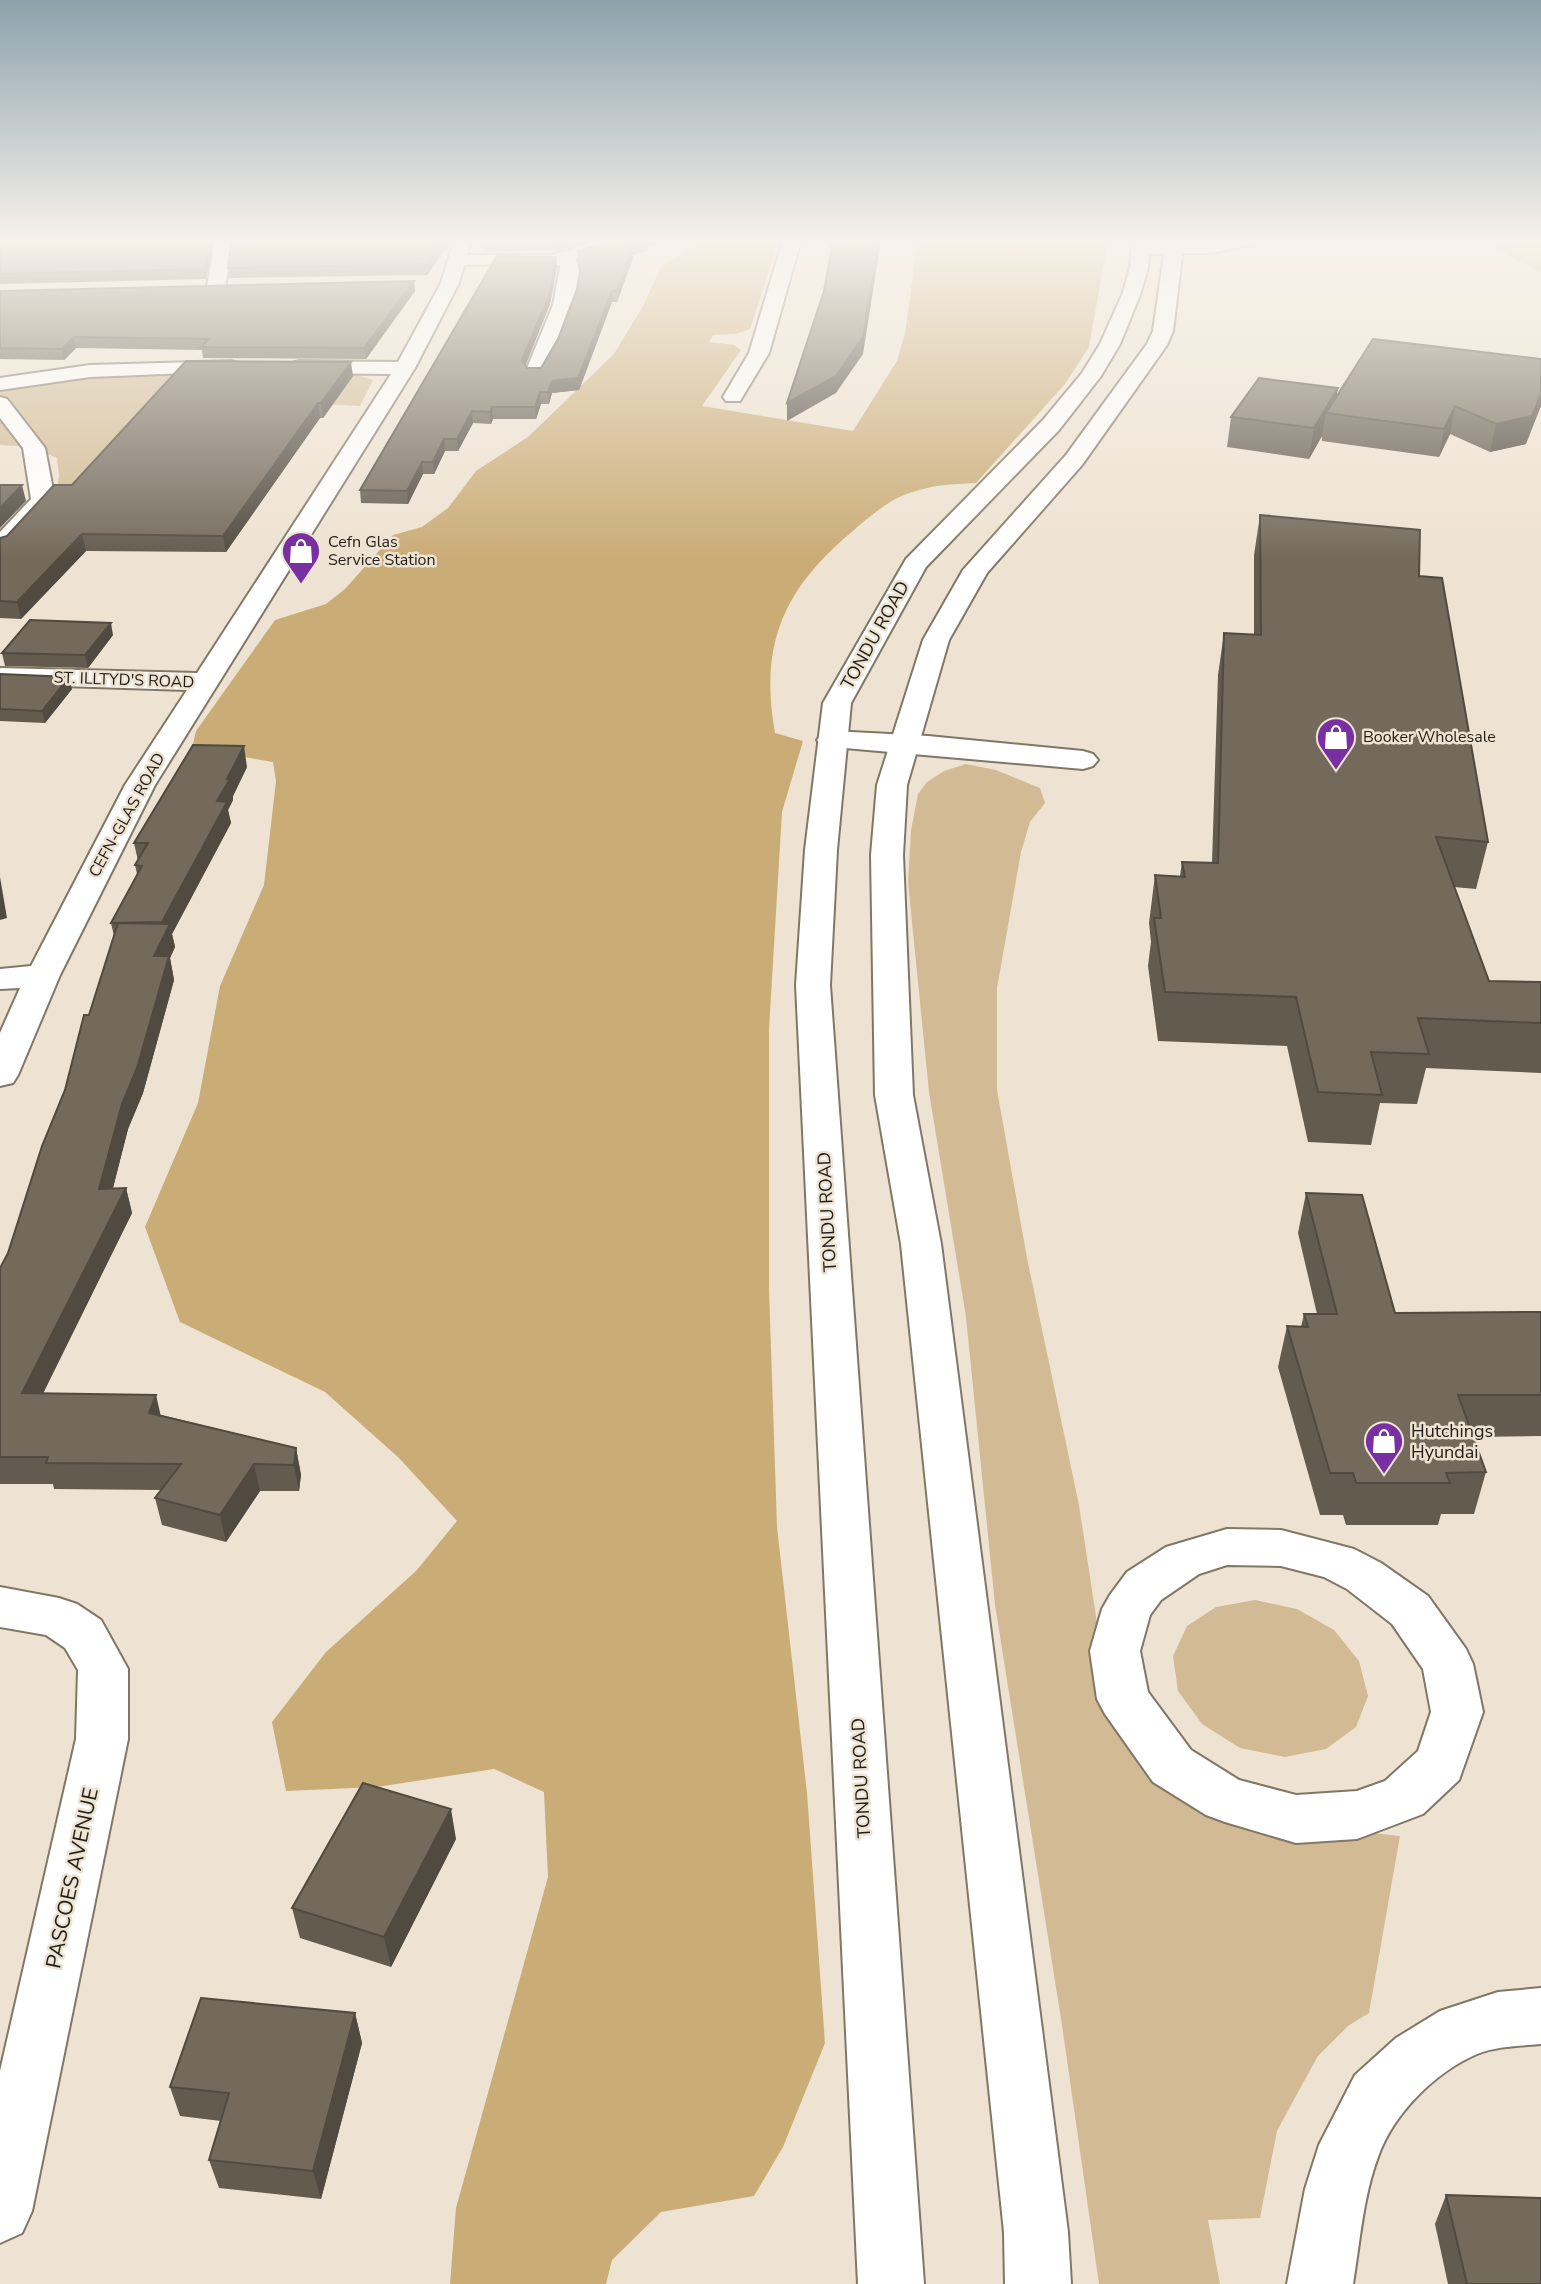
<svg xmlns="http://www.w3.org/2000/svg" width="1541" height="2284" viewBox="0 0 1541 2284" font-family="'Nunito Sans',sans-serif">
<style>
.green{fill:#d2bb94}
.forest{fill:#caac77}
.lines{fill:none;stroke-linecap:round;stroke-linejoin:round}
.minor-casing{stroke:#807767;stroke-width:4}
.major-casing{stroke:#807767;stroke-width:4}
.minor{fill:#fff;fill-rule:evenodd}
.major{fill:#fff;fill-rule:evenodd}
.wall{fill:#635b4e}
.shaded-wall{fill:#504a40}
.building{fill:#736a5b;stroke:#504a40;stroke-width:2}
.labels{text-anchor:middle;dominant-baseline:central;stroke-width:5;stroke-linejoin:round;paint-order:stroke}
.far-poi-label{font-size:16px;fill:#211d17;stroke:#eee3d2;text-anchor:start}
.far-street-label{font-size:16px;fill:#211d17;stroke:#eee3d2}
.street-label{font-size:18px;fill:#211d17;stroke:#eee3d2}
.poi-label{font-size:18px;fill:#211d17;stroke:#eee3d2;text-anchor:start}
.near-street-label{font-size:21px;fill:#211d17;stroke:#eee3d2}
</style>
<rect width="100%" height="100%" fill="#eee3d2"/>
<!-- green -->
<path class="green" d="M1479,240H1541V272L1534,269Z
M200,372L357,375L373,380L360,406L303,403L150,408L56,500L59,475L57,458L30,447L0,445V389L72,377Z
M966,764L996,770L1040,788L1045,803L1030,822L1021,852L997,988V1090L1027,1258L1079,1505L1107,1688L1236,1818L1400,1836L1369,2013L1348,2026L1318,2056L1303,2083L1277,2131L1260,2218L1208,2220L1220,2284H1099L1062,2025L995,1605L966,1317L929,1092L908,882L911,831L918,794L927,782L944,771Z
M1255,1600L1297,1609L1334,1630L1359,1661L1368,1696L1356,1727L1326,1749L1285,1757L1240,1748L1202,1724L1178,1691L1173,1656L1187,1626L1216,1607Z"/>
<!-- forest -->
<path class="forest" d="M707,240H779L750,329L736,334L713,335L709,342L734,345L741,350L702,406L853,431L897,361L905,333L918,240H1108L1089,347L1065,384L976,483C952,484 930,485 907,494C889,500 869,517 854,530C784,588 759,643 775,733L803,741L782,812L769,1029V1289L777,1527L807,1793L825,2043L783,2147L754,2196L661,2212L612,2260L606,2284H450L456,2208L548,1877L544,1792L494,1769L377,1787L286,1791L272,1722L326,1652L416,1571L457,1521L399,1458L325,1392L180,1322L145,1227L198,1103L220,986L264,885L276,781L273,762L192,748L196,731L275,620L326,604L345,589L393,535L422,527L448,508L476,471L528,437L614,354L643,306L662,265Z"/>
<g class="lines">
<!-- minor casing -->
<g class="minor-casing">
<path id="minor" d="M215,240H233L225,287L216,293L207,287Z
M454,240H472L467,255H552L601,240H625C613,252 591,255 575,259C590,281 556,351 545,373L542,377H528L525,373L553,305L560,266L554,263L464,265L459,283L415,368L155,785L60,975L18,1075L13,1083L0,1086V1033L20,988L0,989V969L31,966L125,785L187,690L0,684V668L197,673L391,374L299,373L292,371L289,367L292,363L299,361L398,362L441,283Z
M783,240H801L769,353L740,401H726L723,397L749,353Z
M1225,240H1257L1254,244L1212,253L1142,254L1133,249L1142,244L1212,243Z
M231,361L238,363L241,367L238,371L90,377L0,390V378L90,365Z
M0,397L7,399L45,448L55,500L9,551L0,553V532L31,499L23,448L0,418Z
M832,731L928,736L1083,751L1093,754L1098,760L1093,766L1083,769L822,746L817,740L822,734Z
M1227,1529L1281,1530L1354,1549L1381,1563L1428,1596L1466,1649L1473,1664L1483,1712L1459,1780L1423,1814L1357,1839L1296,1843L1225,1822L1206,1815L1153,1782L1105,1714L1097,1699L1090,1651L1102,1609L1110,1595L1127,1572L1166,1547ZM1227,1565L1281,1566L1324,1577L1347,1589L1392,1624L1423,1669L1431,1712L1418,1751L1385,1781L1357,1791L1296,1795L1239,1780L1191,1750L1148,1692L1140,1651L1150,1615L1161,1600L1199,1574Z
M0,1587L59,1598L77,1604L101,1620L128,1669V1739L32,2211L22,2233L0,2243V2071L76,1739L78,1670L65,1648L46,1635L0,1627Z
M1541,1988V2044C1520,2046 1497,2046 1477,2054C1435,2072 1393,2114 1378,2157C1363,2197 1360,2242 1353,2284H1287L1305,2189L1319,2145L1355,2075L1396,2038L1440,2011L1498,1992Z"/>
</g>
<!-- major casing -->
<g class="major-casing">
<path id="major" d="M1132,240H1150L1148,268L1140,295L1120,344L1101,376L1059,430L926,567L851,703L837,850L830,985L924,2284H858L796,985L805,850L823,703L906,559L1043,420L1082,373L1100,344L1122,295L1130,268Z
M1166,240H1184L1173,331L1167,345L1082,465L987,573L949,640L907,785L903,855L913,1095L941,1244L1068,2232L1071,2284H1005L1004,2232L901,1244L875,1095L871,855L877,785L923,640L963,570L1066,455L1147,344L1153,331Z"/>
</g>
<!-- minor -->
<use href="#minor" class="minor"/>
<!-- major -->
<use href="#major" class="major"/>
</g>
<!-- wall -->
<path class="wall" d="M0,240H214L206,279L0,284Z
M232,240H452L427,275L229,278L228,268Z
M474,240H593L558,250L490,252L474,242Z
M614,240H666L648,246V250L632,255L633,258L617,302H612L579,390L552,393L549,404H541L536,419H493L491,424L473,423L458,451H445L434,474H423L408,504L361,503L360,490L557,267L550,304L525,365L527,368H541L558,339L577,289L580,274L578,251Z
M414,281L415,291L366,359L203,358L202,350L76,348L64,360L0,359V291Z
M1373,339L1526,444L1490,452L1450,434L1439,457L1322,441V436L1309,459L1227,447L1231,417L1337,396Z
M353,376L323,418H320L226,552L86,551L21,619L0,618V538L7,536L72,485Z
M1260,515L1419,576L1488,842L1476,889L1454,887L1489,981L1541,982V1073L1426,1068L1417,1104L1380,1103L1371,1145L1308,1142L1287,1046L1158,1041L1148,966L1151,942L1149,923L1155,875L1180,876L1182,862L1212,863L1218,675L1224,633L1254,635V555Z
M113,635L88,668L5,666L2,653Z
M0,674L72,689L45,723L0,721Z
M247,767L233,796V800L228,810L231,823L172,934L175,947L170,958L174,980L143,1093L128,1129L113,1188H126L132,1213L43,1393L161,1415L296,1448L301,1475L299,1491H260L226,1542L162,1525L155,1498L161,1490L54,1489L53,1484H0V1268L8,1253L65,1090L89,1015L114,936L111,923L137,874L135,865L138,861L134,843Z
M1306,1193L1395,1313L1541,1312V1436L1473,1437L1486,1472L1474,1514H1441L1438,1525H1346L1343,1515H1320L1278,1367L1287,1326L1301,1327L1304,1314H1317L1298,1233Z
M456,1839L391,1967L300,1938L292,1908Z
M355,2013L362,2043L321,2199L219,2188L209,2160L221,2121L180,2116L170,2087Z
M1446,2195L1541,2284H1448L1435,2224Z"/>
<!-- shaded-wall -->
<path class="shaded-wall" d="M211,240H214L206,279L204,269Z
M444,240H452L427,275L426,264Z
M557,240H593L558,250Z
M640,240H666L648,246V250L632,255L633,258L617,302V291L627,246Z
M879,240H881L863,354L836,393L787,421V403Z
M556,257L557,267L550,304L523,372L522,360Z
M414,281L415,291L366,359L364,348Z
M612,291V302L579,390L552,393L549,404L548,392L552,381Z
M74,337L76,348L64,360L62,349Z
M351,362L353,376L323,418L321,403Z
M1338,388L1334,414L1326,413L1322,436L1309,459L1314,428Z
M540,392L541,404L536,419L535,407Z
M1541,394V406L1526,444L1490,452L1496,424Z
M318,403L320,418L226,552L223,536Z
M1455,406L1450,434L1439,457L1444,429Z
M492,407L493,419L491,424L490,412Z
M472,411L473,423L458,451L457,439Z
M444,439L445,451L434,474L433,462Z
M422,462L423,474L408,504L407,491Z
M22,485L26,501L0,528V508Z
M82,534L86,551L21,619L17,602Z
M111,623L113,635L88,668L85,655Z
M69,677L72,689L45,723L42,711Z
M244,746L247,767L233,796V800L228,810L231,823L172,934L175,947L170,958L174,980L143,1093L128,1129L106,1215L99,1189L154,956L164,935L162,922L227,779Z
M0,877L7,918L0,920Z
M126,1188L132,1213L30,1420L22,1393Z
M156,1395L162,1421L149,1413Z
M296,1448L301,1475L299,1491L294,1465Z
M254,1464L260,1491L226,1542L220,1515Z
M451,1809L456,1839L391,1967L384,1937Z
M355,2013L362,2043L321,2199L313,2171Z"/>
<!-- building -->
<path class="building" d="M0,240H211L204,269L0,274Z
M232,240H444L426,264L228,268Z
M486,240H558L489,242Z
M614,240H648L627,246L632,248L617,291H612L578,378L552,381L548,392H540L535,407H492L490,412L472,411L457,439H444L433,462H422L407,491L360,490L497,256L556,257L550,293L522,360L527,368H541L558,339L577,289L580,272L578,251Z
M833,240H879L863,337L836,376L787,403L824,291Z
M414,281L364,348L201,347L209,339L74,337L62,349L0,348V291Z
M1373,339L1541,359V394L1532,416L1496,424L1455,406L1444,429L1326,413Z
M186,361L351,362L321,403H318L223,536L82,534L17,602L0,601V538L7,536L54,485H72Z
M1259,378L1338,388L1314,428L1231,417Z
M0,485H22L0,508Z
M1260,515L1420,530L1419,576L1442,578L1488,842L1436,837L1489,981L1541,982V1023L1418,1018L1429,1054L1371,1052L1382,1095L1318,1092L1296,997L1165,992L1154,918H1161L1155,875L1185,877L1182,862L1218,863L1224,633L1261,635Z
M30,620L111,623L85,655L2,653Z
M0,674L69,677L42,711L0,709Z
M193,745L244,746L227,779H230L217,801L227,802L162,922L111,923L142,866L135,865L148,843H134Z
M118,923L170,924L154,956H169L137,1068L122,1104L99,1189L126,1188L22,1393L156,1395L149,1413L296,1448L294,1465L254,1464L220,1515L155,1498L181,1464L46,1463L48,1457H0V1268L8,1253L42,1146L65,1090L84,1015H89Z
M1306,1193L1362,1195L1395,1313L1541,1312V1395H1458L1486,1472L1446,1473L1450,1483H1356L1353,1473H1330L1287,1326L1308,1327L1304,1314H1337Z
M363,1783L451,1809L384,1937L292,1908Z
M201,1998L355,2013L313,2171L209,2160L229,2093L170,2087Z
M1446,2195L1541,2198V2284H1467Z"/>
<!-- sky -->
<linearGradient id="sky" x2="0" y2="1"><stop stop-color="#8da2ad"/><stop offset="0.43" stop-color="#f7f2eb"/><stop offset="1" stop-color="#f7f2eb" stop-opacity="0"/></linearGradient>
<rect width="1541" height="560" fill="url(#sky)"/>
<!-- icons -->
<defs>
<g id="shop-pin" transform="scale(2.0125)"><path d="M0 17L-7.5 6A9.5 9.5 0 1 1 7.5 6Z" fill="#782fa2" stroke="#eee3d2"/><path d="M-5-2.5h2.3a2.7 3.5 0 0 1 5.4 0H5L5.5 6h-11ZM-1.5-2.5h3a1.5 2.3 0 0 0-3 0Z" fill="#fff"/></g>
</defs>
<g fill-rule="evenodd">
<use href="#shop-pin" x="301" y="551"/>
<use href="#shop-pin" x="1336" y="737"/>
<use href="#shop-pin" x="1384" y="1441"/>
</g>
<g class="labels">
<!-- far-poi labels -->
<g class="far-poi-label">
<text x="328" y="542">Cefn Glas<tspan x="328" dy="18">Service Station</tspan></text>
<text x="1363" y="737">Booker Wholesale</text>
</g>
<!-- far-street labels -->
<g class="far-street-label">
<text transform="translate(124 680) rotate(2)">ST. ILLTYD'S ROAD</text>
<text transform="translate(127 815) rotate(-61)">CEFN-GLAS ROAD</text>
</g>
<!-- street labels -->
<g class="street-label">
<text transform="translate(875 635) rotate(-61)">TONDU ROAD</text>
<text transform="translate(827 1212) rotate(-93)">TONDU ROAD</text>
<text transform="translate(861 1778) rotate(-93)">TONDU ROAD</text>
</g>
<!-- poi labels -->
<g class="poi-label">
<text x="1411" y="1431">Hutchings<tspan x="1411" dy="21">Hyundai</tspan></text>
</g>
<!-- near-street labels -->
<g class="near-street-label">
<text transform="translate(72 1878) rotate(-78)">PASCOES AVENUE</text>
</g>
</g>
</svg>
